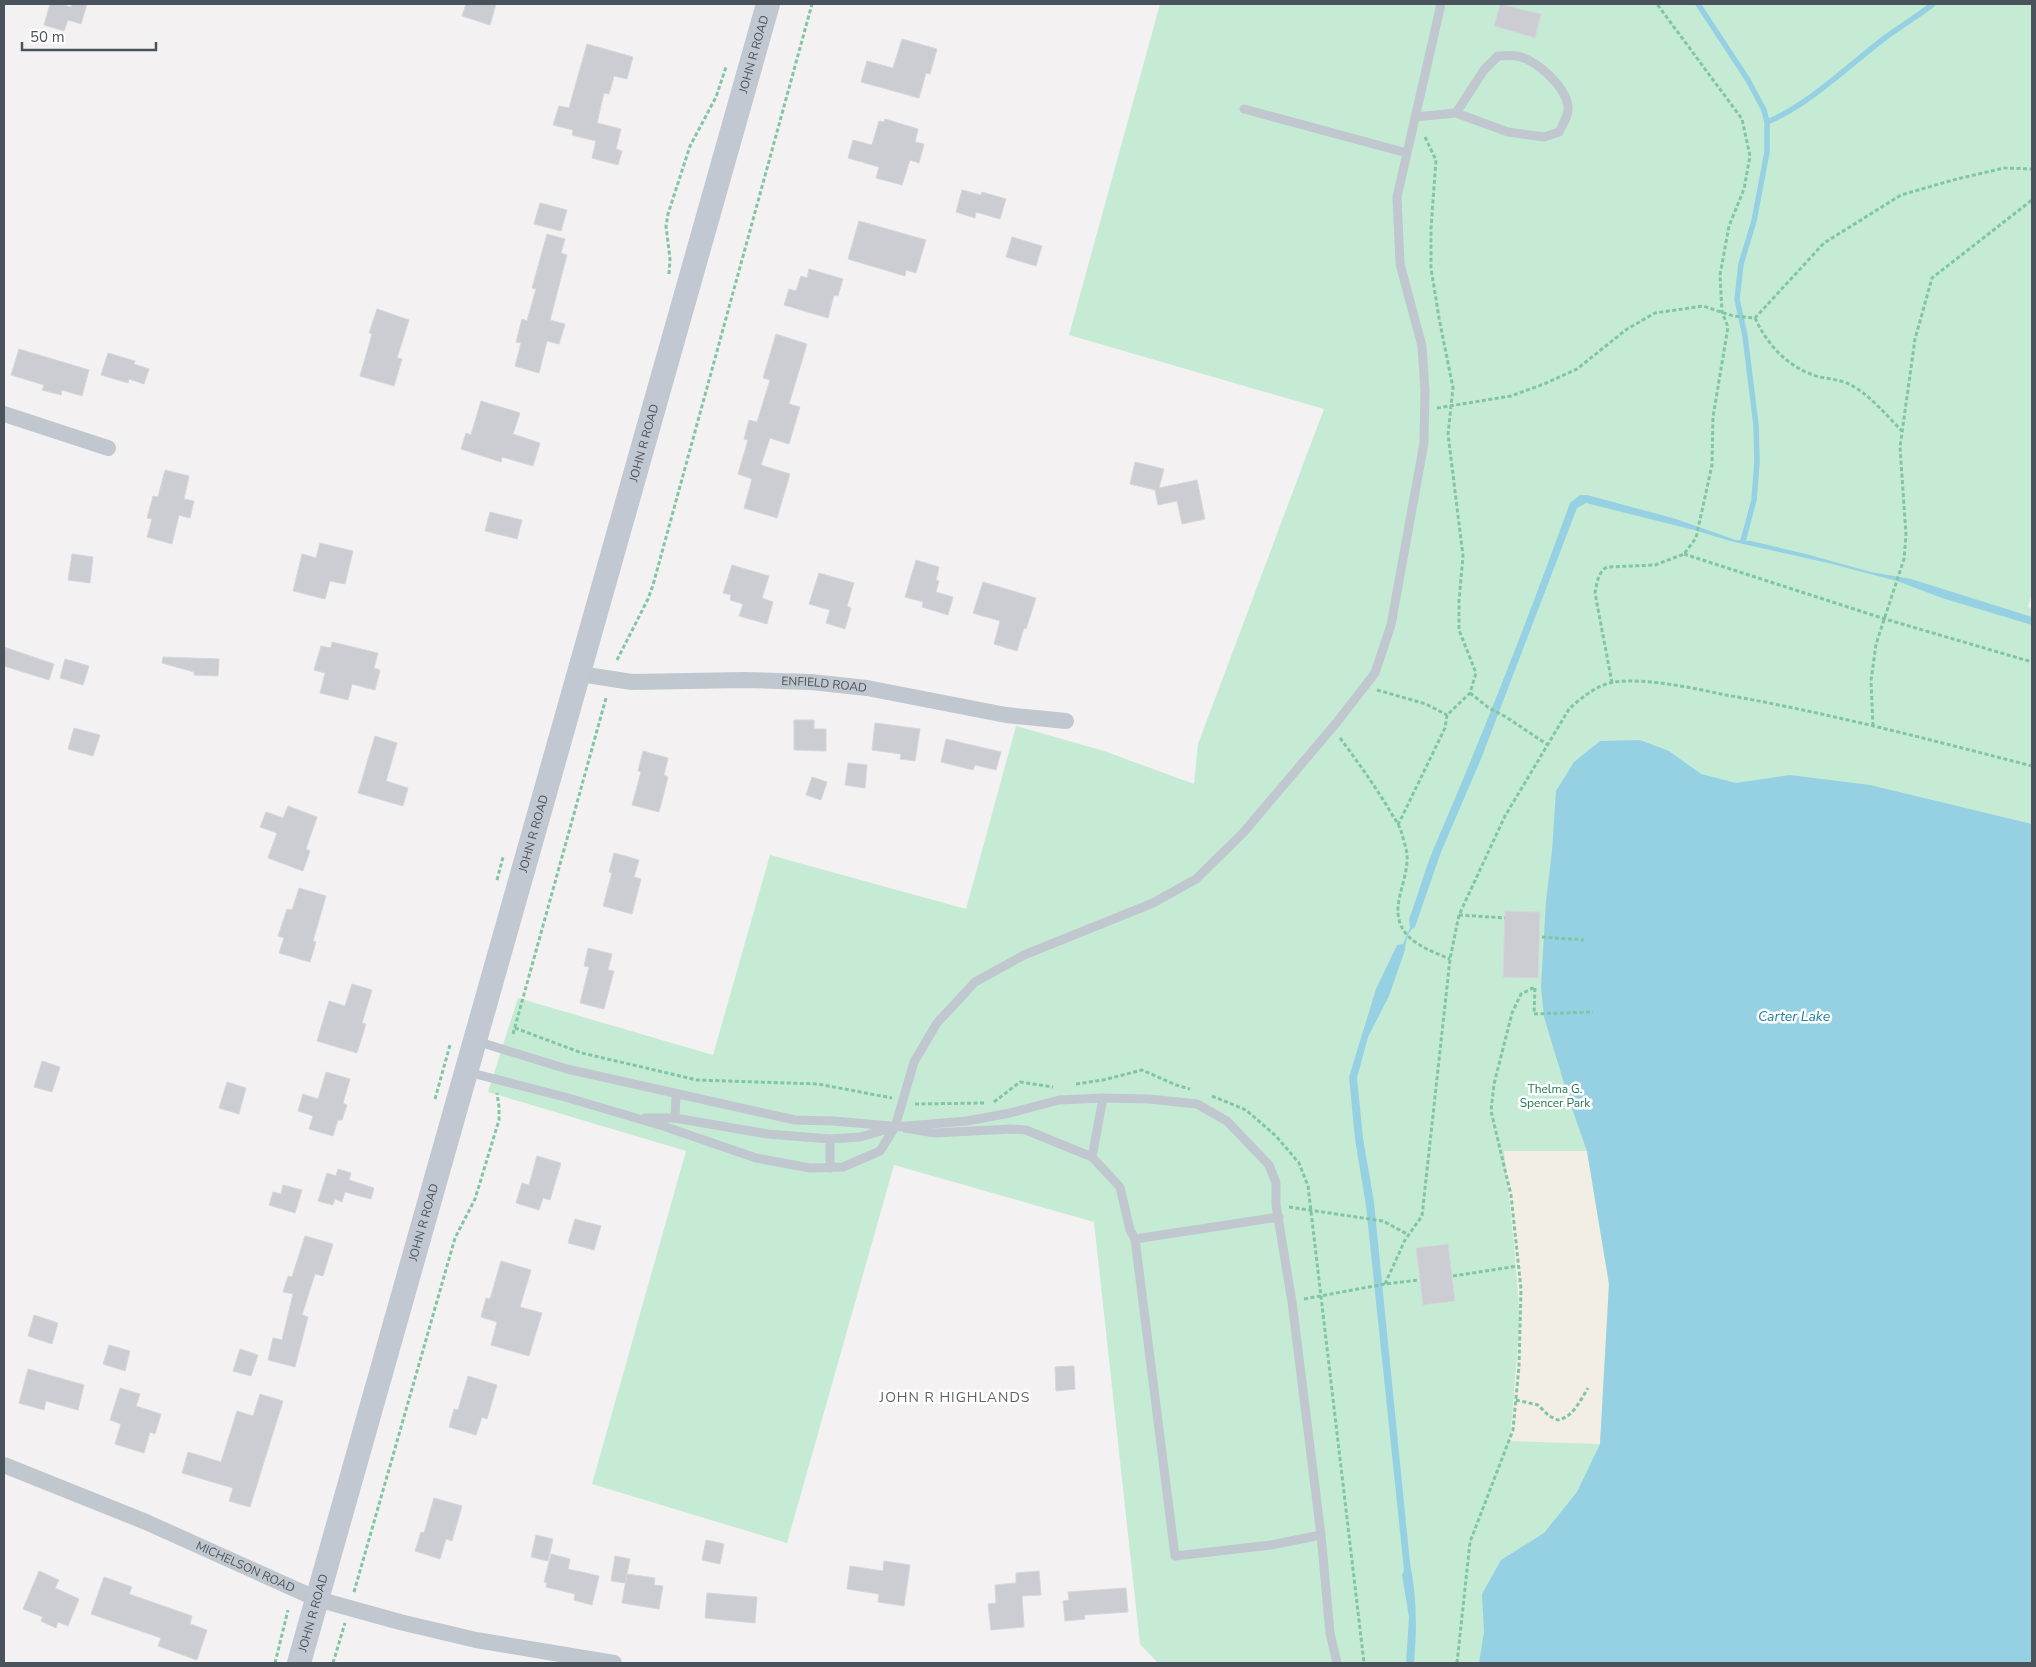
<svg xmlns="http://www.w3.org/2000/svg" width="2036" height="1667" viewBox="0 0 2036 1667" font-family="'Nunito Sans',sans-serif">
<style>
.green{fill:#c5ebd5}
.sand{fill:#f2eee4}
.water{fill:#96d1e3}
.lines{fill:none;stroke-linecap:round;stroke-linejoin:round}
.stream{stroke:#96d1e3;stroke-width:5.5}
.building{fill:#cbcdd3;stroke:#d5d7db}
.path{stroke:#80c6a5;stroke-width:3;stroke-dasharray:4 2.5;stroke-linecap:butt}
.service{stroke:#c0c7ce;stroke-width:9}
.minor{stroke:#c0c7ce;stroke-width:16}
.secondary{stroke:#c1c8d2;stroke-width:24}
.labels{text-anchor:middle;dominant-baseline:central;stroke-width:5;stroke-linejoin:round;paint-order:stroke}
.street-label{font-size:12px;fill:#4a535c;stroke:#fff}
.park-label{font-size:12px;fill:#22774f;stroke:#fff}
.water-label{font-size:14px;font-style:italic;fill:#1c7f9e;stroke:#fff}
.neighbourhood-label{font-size:14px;letter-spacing:1px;fill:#5e6165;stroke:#fff}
</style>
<rect width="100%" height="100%" fill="#f3f1f1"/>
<!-- green -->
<path class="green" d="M1160,4H2032V593L2028,607L2032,608V1663H1158L1140,1644L1094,1222L894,1165L787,1543L592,1484L686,1151L488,1092L518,998L713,1055L770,855L966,909L1016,726L1104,751L1194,784L1198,744L1324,409L1069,335Z"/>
<!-- sand -->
<path class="sand" d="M1504,1151H1587L1609,1284L1600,1444L1510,1441L1520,1319L1514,1244Z"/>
<!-- water -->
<path class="water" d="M1580,495H1587L1676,519L1736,540L1751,541L1806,554L1871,572L1911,579L2032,617V625L1942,598L1897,581L1828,563L1730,541L1694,530L1586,503L1577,508L1481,759L1441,852L1415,927C1408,930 1405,943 1405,950L1389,996L1368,1037L1357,1078L1363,1138L1374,1202L1410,1563C1417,1599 1417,1627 1414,1663H1406L1409,1617L1402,1575L1404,1570L1366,1206L1355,1139L1349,1077L1376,989L1397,945L1403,944L1410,928L1409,919C1418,896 1424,871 1434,848C1483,734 1528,619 1570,503Z
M1640,740L1669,751L1701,774L1736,783L1790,775L1870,785L2032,824V1663H1479L1484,1632L1482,1594L1501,1560L1544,1533L1577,1492L1600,1444L1609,1284L1587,1151L1570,1103L1544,1017L1541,986L1546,901L1552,851L1556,791L1574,762L1600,741Z"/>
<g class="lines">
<!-- stream -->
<path class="stream" d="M1698,4L1748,80L1764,110L1767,122V152L1754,221L1741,264L1737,299L1745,336L1756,425L1757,462L1754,500L1743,541
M1767,122C1809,105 1849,65 1886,37C1901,26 1918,16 1933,4"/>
</g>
<!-- building -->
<path class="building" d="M50,4H59L71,7L72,4H87L81,24L68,20L64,31L44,25Z
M466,4H496L490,25L462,16Z
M1500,4L1541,14L1535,38L1494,26Z
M902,39L937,49L930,74L926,73L919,98L861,82L867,61L893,68Z
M587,44L633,57L627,79L614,76L609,94L604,93L597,123L621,129L616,149L622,151L618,165L592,158L596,141L572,135L573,130L553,125L559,106L569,108Z
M885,119L918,129L915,142L924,144L919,163L910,160L902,185L876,178L879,167L848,158L853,140L872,145L879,121L884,122Z
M962,190L981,195L982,192L1006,199L1000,219L976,212L975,218L956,212Z
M540,203L567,210L561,231L534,224Z
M859,221L926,240L916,273L906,270L905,276L848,259Z
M547,234L565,239L561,253L567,255L550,320L565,324L559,344L547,341L539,373L515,366L521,343L516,342L522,319L527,321L536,289L532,288Z
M1012,237L1042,246L1036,266L1006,257Z
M809,269L843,279L838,296L834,295L828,318L784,305L789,289L796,291L801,276L807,278Z
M377,309L409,320L397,358L402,359L394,386L360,376L372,334L369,333Z
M776,334L807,344L789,404L800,407L789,444L770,438L761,465L790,474L777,518L744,508L752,479L738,474L748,440L744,439L749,420L757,422L770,380L763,378Z
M19,349L89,370L82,396L62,390L61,395L42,390L44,385L11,375Z
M108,353L135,361L134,364L149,369L144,384L129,379L128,383L101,375Z
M481,401L520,413L513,434L540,443L533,466L502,457L501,462L461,449L466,433L471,435Z
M1135,462L1164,469L1159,488L1197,480L1205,519L1182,524L1177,501L1158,505L1155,490L1130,484Z
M165,470L189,476L184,499L194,501L190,518L179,515L172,544L147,537L152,519L147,518L153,496L158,497Z
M490,512L522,520L517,539L485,531Z
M320,543L353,551L345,584L330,581L325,599L293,591L302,554L316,558Z
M72,554L93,557L90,583L68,580Z
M916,560L939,567L936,580L939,581L936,592L953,597L948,615L922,607L923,602L905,597Z
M732,565L769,576L762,598L773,602L767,624L739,616L743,604L730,600L731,595L723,593Z
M819,573L854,583L847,606L851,608L845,629L826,623L830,610L809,604Z
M983,582L1036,598L1026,629L1024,628L1017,651L994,644L1000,621L973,613Z
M332,642L378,653L374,668L380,670L375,690L352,684L348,700L320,693L325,673L314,670L321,646L331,648Z
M4,647L54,664L49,680L4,666Z
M163,657L219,659L218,676L194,675V672L162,663Z
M65,659L89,666L83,685L60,678Z
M794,720H814V729H826V751L794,750Z
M875,723L920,729L915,761L900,759L901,754L872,750Z
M74,728L100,735L93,756L68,749Z
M375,736L397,743L386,781L408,788L403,806L358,793Z
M946,739L1001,752L996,770L975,765L973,770L941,762Z
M643,751L668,758L664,775L668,777L659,812L632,805L641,772L638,771Z
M848,763L867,765L865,788L845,785Z
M812,777L827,782L821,800L806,795Z
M288,806L317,817L306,849L310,851L303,871L268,858L277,833L260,827L266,812L283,818Z
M614,853L639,860L634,877L641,879L632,914L603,906L612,873L609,872Z
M299,888L326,896L313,941L316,942L310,962L279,953L284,938L278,936L287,909L292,910Z
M1505,911L1540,912L1538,978L1503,977Z
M588,948L612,954L608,970L614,971L604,1009L580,1003L589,967L584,966Z
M352,984L372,990L362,1023L366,1024L357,1053L317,1041L329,1001L345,1006Z
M42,1061L60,1067L52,1092L34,1087Z
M326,1072L350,1079L343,1103L347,1105L342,1120H338L333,1136L309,1129L313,1116L298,1111L303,1094L318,1099Z
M227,1082L246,1088L239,1114L219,1108Z
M537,1156L561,1163L550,1200L543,1198L539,1210L516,1203L522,1183L529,1185Z
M338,1169L351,1173L349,1180L374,1188L371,1199L345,1192L342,1202L335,1199L333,1205L318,1201L327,1173L336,1176Z
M283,1185L302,1190L295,1213L269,1205L273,1192L281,1194Z
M575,1219L601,1226L594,1250L568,1243Z
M305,1236L333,1244L323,1276L315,1274L302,1315L308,1317L295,1367L268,1360L273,1338L282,1340L293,1294L283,1292L288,1276L292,1277Z
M1448,1244L1455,1301L1423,1305L1416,1248Z
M501,1261L531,1270L520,1307L542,1313L529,1356L491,1345L497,1322L481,1317L486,1298L490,1299Z
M34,1315L58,1323L52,1344L28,1336Z
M109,1345L130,1351L125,1371L103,1364Z
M240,1349L258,1355L251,1376L233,1371Z
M1074,1366L1075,1389L1056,1391L1055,1367Z
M28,1369L84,1385L78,1410L46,1401L44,1410L19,1403Z
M468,1376L497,1385L487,1419L482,1417L476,1435L449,1427L454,1409L458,1410Z
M120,1388L140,1394L136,1406L161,1414L155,1434L150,1432L144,1453L115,1444L121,1424L110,1420Z
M260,1394L283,1401L250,1507L229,1501L233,1488L182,1473L188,1452L221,1462L237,1411L253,1416Z
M434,1498L462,1506L452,1541L446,1539L440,1559L415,1551L421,1532L424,1533Z
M536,1535L553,1539L548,1561L531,1557Z
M706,1540L724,1544L720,1564L702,1560Z
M551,1554L570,1559L568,1569L599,1576L592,1605L574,1600L575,1594L546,1587L547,1583L544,1582Z
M615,1556L630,1559L625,1583L611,1581Z
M884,1561L910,1565L904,1606L878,1602L879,1594L847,1589L850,1566L883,1571Z
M39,1571L59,1580L55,1588L79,1599L68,1626L58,1622L56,1628L41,1621L43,1617L23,1609Z
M1039,1571L1041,1595L1022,1596L1024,1627L991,1630L988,1604L996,1603L995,1585L1016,1583V1573Z
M627,1574L655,1578L654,1585L663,1586L659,1609L622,1603Z
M104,1577L132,1587L129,1594L192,1616L190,1624L207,1630L197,1660L158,1646L161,1638L91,1614Z
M1126,1588L1128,1612L1084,1615L1085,1619L1065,1621L1063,1601L1069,1600L1068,1592Z
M707,1593L757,1597L755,1623L705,1618Z"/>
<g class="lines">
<!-- path -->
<path class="path" d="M669,274L670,259L666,226L668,214L690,146L716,97L726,67
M1755,318C1767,344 1786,365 1813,375C1825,379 1840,379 1851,385C1870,395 1887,416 1902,431
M1437,408L1511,396L1544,384L1577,369L1627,329L1655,313L1703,306L1733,316L1755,318L1824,243L1901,195L1953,180L2004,168L2032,169
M1684,554L1885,619L2032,662
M617,660L648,599L653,585L812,4
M1612,683L1595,593C1597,583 1598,572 1607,567L1655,565L1684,554L1696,538L1712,465L1713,417L1728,327L1722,312L1720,275L1729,226L1744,189L1750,156L1742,119L1657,4
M1377,690L1426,704L1447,715
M1470,693L1489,708L1506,717L1548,745
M1873,726L1871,681L1876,644L1904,559L1906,535L1900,447L1915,339L1932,278L2032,200
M1340,738C1358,762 1375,786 1390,811C1394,818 1399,824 1401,831C1403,838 1406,847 1407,854C1408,868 1403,882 1400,895C1390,935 1418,946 1450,959
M1398,825L1445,728L1447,715L1470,693L1476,673L1459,630V601L1463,556L1448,434L1453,388L1439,318L1431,268V228L1436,160L1425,137
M497,880L503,857
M1459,915L1505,918
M1542,937L1584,940
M515,1028L582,1053L697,1080L818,1084L892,1098
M513,1034L606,698
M1076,1084L1103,1080L1142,1070L1176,1085L1190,1089
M1212,1096L1246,1110L1276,1136L1299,1163L1308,1186L1364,1663
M435,1099L450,1045
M994,1102L1020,1082L1053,1087
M915,1104L984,1103
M1289,1207L1383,1221L1409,1235
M1453,1276L1518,1266
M1385,1284L1405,1240L1422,1216L1450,959L1459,915L1505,816L1569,709C1581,698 1597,685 1614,682C1649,678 1692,688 1726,695C1829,713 1931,740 2032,766
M1304,1299L1385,1284L1419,1280
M1516,1400L1538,1405L1549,1416L1558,1420C1573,1417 1580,1401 1588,1388
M354,1592L455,1238L475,1199L499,1120V1107L497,1093
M275,1663L288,1610
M333,1663L345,1623
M1457,1663L1470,1542L1513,1430L1519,1366L1521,1289L1511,1195L1491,1111L1494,1084L1512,1013L1521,994L1535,987L1534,1014L1593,1012"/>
<!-- service -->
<path class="service" d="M1244,109L1407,153
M1415,117L1456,113L1484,70L1498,56C1504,56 1511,55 1517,56C1537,60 1565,86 1568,106C1569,115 1563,124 1559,132L1544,137L1508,132L1456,113
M476,1041L567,1069L795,1120L834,1121L890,1126
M468,1072L565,1097L663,1126L756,1158L810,1168L843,1167L880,1151L895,1127L914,1062L937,1023L975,982L1024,955L1153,903L1196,879L1243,833L1337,722L1375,673L1391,625L1424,443L1425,391L1422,346L1400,264L1397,197L1441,4
M645,1118H675L768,1134L830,1139L860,1137L895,1127L967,1121L1010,1113L1059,1100L1103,1098L1149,1099L1197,1104L1227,1121L1269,1165L1276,1183V1205L1292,1302L1321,1535L1271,1545L1175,1556L1135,1239
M675,1118L676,1095
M905,1128L935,1133L1011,1129L1026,1130L1092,1157L1120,1187L1130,1230L1135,1239L1279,1217
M830,1139V1168
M1092,1157L1103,1098
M1321,1535L1330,1633L1337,1663"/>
<!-- minor -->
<g class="minor">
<path d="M4,414L108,448"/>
<path id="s1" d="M580,674L632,682L744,680L811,682L867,688L1006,715L1066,721"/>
<path id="s2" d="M4,1465L146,1522L317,1599L400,1622L476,1640L614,1663"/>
</g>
<!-- secondary -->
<path class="secondary" id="s3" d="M299,1663L768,4"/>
</g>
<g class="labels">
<!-- street labels -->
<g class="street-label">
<text stroke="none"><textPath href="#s3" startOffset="1672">JOHN R ROAD</textPath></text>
<text stroke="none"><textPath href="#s3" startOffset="1268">JOHN R ROAD</textPath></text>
<text stroke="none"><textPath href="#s1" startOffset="245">ENFIELD ROAD</textPath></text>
<text stroke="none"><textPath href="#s3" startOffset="862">JOHN R ROAD</textPath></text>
<text stroke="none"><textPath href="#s3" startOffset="458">JOHN R ROAD</textPath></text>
<text stroke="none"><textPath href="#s2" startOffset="262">MICHELSON ROAD</textPath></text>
<text stroke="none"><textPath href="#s3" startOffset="52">JOHN R ROAD</textPath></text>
</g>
<!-- park labels -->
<g class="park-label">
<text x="1555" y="1089">Thelma G.<tspan x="1555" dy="14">Spencer Park</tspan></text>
</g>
<!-- water labels -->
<g class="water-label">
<text x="1794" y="1016">Carter Lake</text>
</g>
<!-- neighbourhood labels -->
<g class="neighbourhood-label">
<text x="955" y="1397">JOHN R HIGHLANDS</text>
</g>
</g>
<!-- border -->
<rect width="2036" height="1667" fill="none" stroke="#4a535c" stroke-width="10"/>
<!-- scale -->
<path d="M22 42v8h134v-8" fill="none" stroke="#4a535c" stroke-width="2.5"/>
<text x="30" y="42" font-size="15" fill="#4a535c" stroke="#ffffff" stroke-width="4" paint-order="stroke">50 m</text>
</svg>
